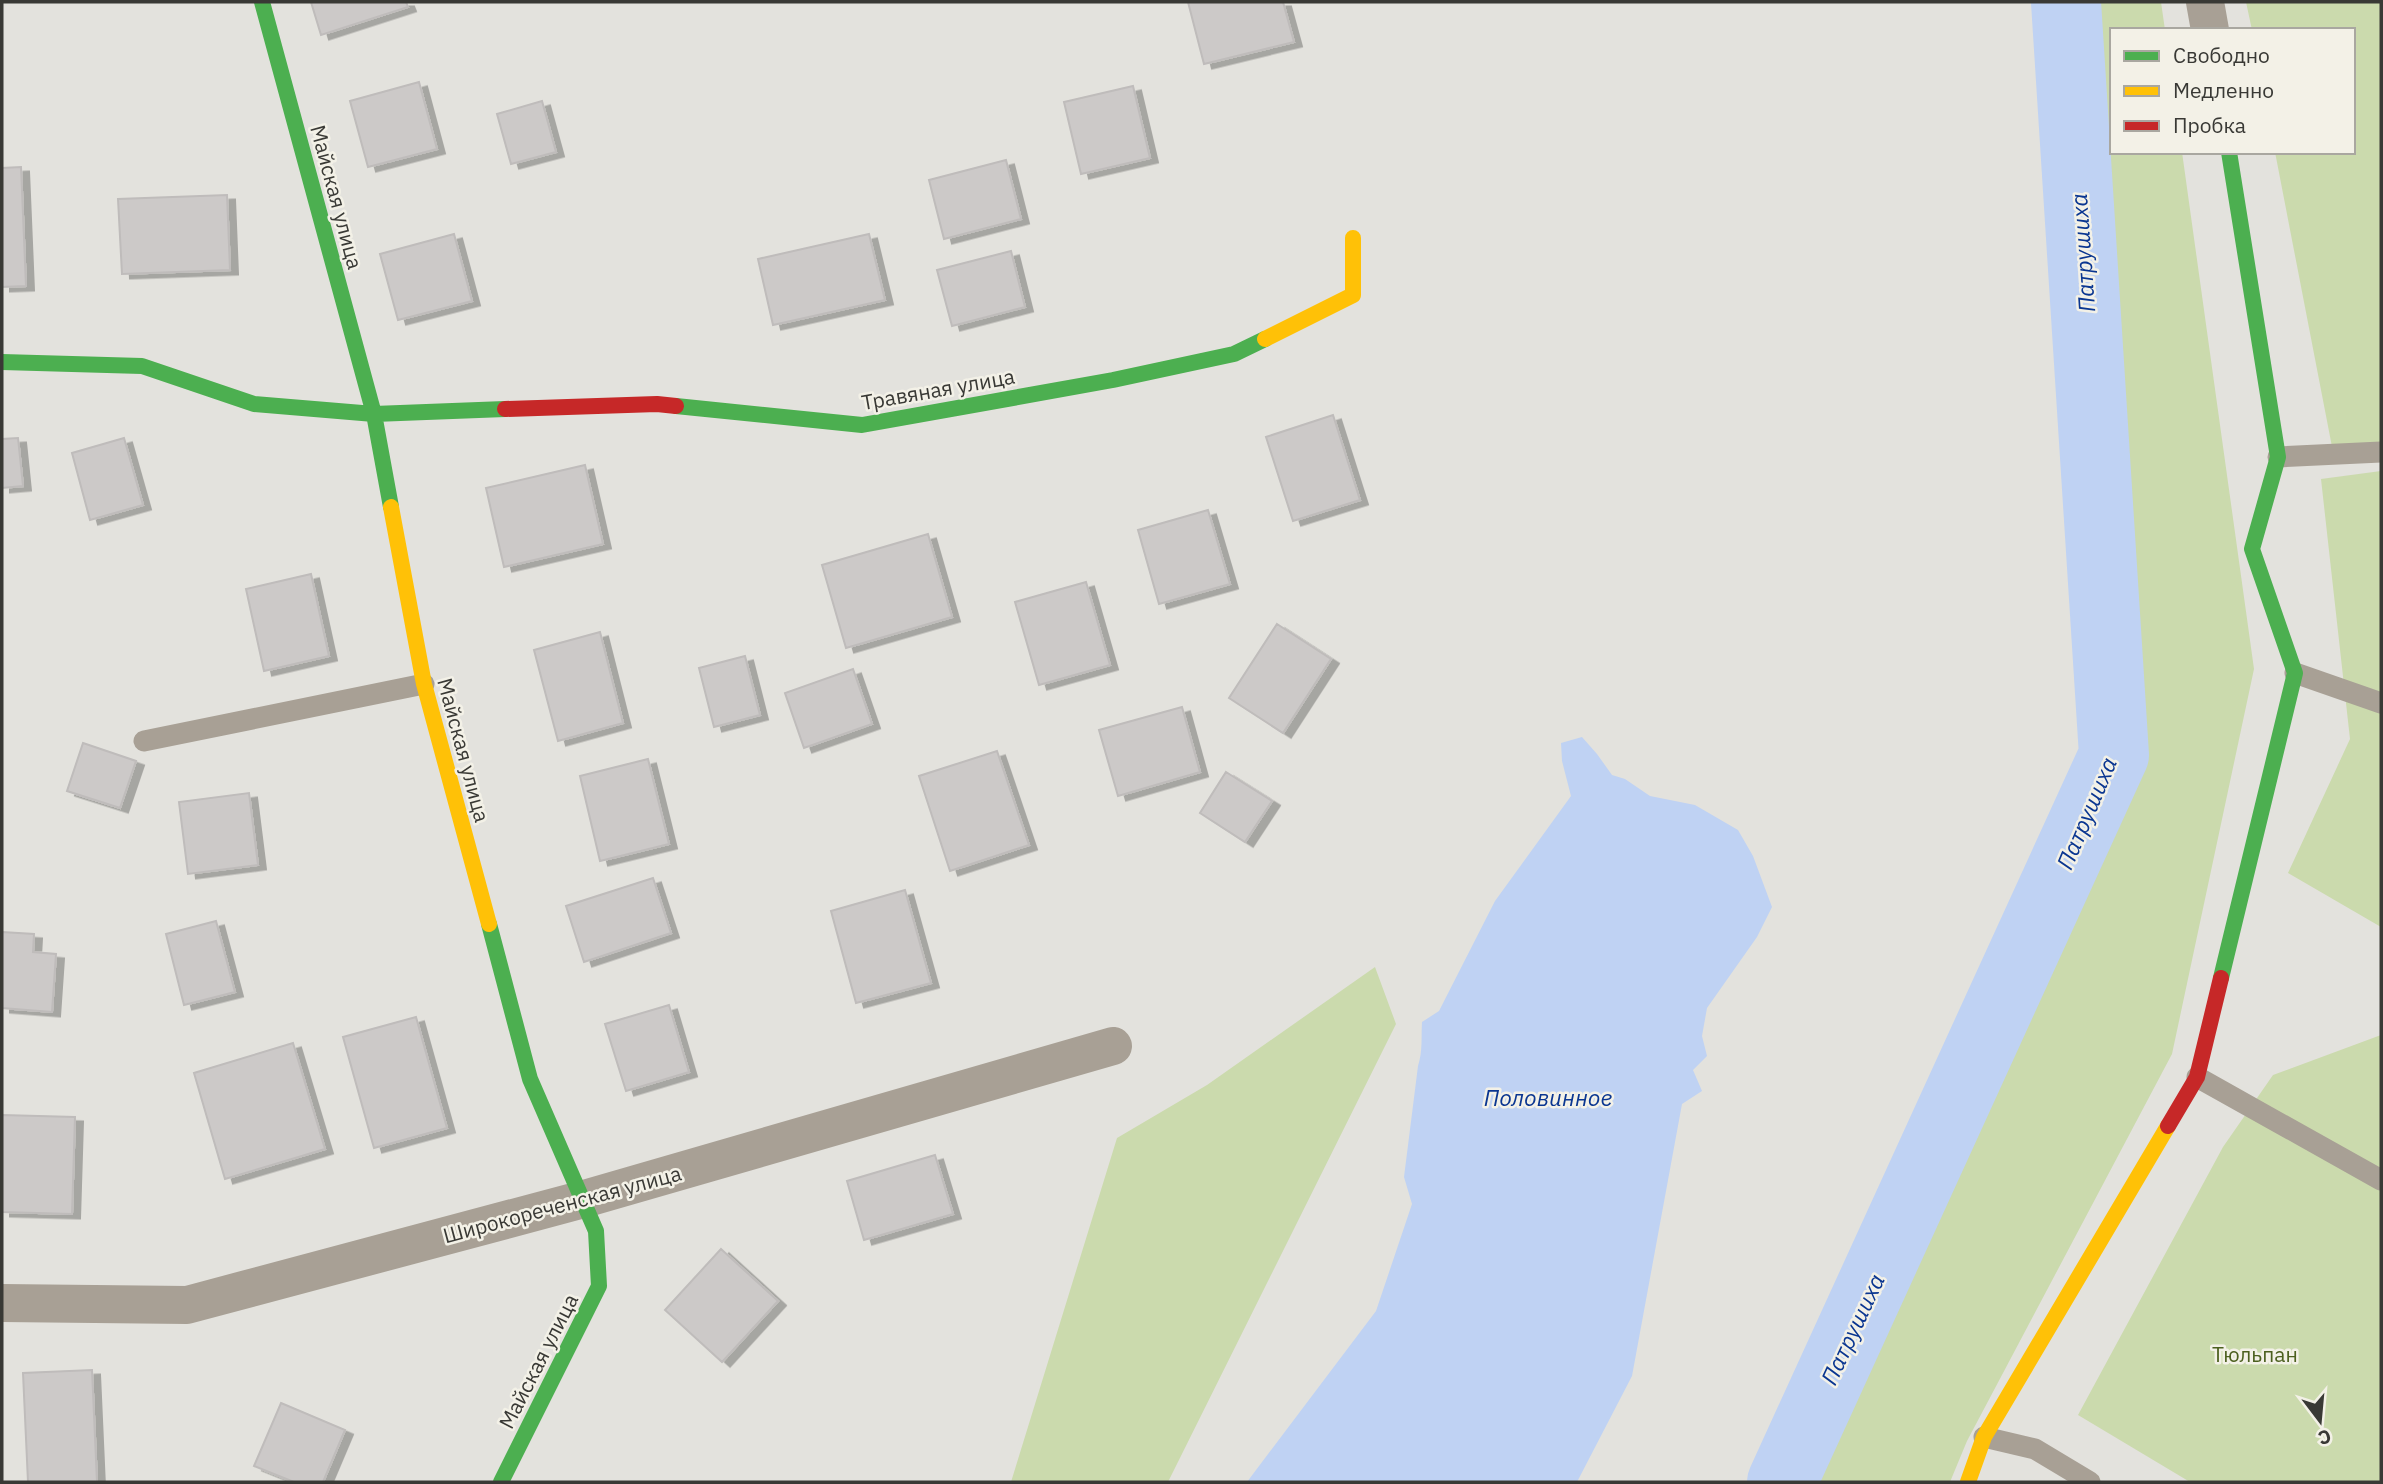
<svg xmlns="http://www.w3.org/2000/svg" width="2383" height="1484" viewBox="0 0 2383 1484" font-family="'IBM Plex Sans',sans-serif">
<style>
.green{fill:#cbdaad}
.water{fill:#bfd2f3}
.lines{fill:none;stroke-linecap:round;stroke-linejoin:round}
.river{stroke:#bfd2f3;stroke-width:70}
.building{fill:#ccc9c8;stroke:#bfbcbb;stroke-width:2;filter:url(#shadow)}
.lane{stroke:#a8a095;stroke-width:21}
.street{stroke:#a8a095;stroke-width:38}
.fast{stroke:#4caf50;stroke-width:16}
.slow{stroke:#ffc107;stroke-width:16}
.jam{stroke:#c62828;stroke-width:16}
.labels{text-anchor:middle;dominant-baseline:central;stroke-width:5;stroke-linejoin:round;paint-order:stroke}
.street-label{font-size:21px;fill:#393935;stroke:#f3f1e7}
.park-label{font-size:21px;fill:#4c601f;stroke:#f3f1e7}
.water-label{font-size:23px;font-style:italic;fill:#0a3691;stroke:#f3f1e7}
</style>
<defs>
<filter id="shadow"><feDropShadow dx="8" dy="4.5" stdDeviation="0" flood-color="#0004"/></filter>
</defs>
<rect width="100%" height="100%" fill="#e3e2dd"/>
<!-- green -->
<path class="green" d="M2083,2H2161L2165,30H2112V152H2182L2254,669L2172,1054L1967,1441L1950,1482H1806L2138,763Z
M2246,2H2381V446L2333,452L2275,152H2353V30H2252Z
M2381,471V927L2288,873L2350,739L2321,479Z
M1375,967L1396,1024L1168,1482H1011L1117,1138L1207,1085Z
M2381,1035V1482H2190L2078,1415L2223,1147L2273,1075Z"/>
<!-- water -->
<path class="water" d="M1582,737L1597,754L1612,775L1625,779L1650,796L1695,805L1738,830L1753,856L1772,907L1757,937L1707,1008L1702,1036L1707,1056L1693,1070L1702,1091L1682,1104L1632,1376L1577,1482H1247L1376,1311L1412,1204L1404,1177L1418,1066C1423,1050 1421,1038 1422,1022L1439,1011L1495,901L1571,796L1562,761L1561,743Z"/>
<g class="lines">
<!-- river -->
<path class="river" d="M1782,1482L2114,755L2066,2"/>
</g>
<!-- building -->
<path class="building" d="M311,2H406L408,7L321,35Z
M1188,2H1283L1294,42L1204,64Z
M419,82L437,149L368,167L350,101Z
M1133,86L1150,158L1081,174L1064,102Z
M542,101L556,152L511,164L497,114Z
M1006,160L1021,219L944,239L929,180Z
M21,167L26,286L2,287V168Z
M227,195L230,270L122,274L118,199Z
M454,234L472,301L398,320L380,254Z
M869,234L885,300L773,325L758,259Z
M1011,251L1025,307L952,326L937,270Z
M1333,415L1360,500L1293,521L1266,437Z
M18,438L23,486L2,488V439Z
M124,438L143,505L90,520L72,453Z
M585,465L603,544L504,567L486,488Z
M1208,510L1230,584L1159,604L1138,530Z
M928,534L952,617L846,648L822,565Z
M311,574L329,656L264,671L246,589Z
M1086,582L1110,665L1039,685L1015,602Z
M1277,624L1331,659L1283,733L1229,698Z
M600,632L623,723L558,741L534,650Z
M745,656L760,715L714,727L699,668Z
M853,669L872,724L804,748L785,693Z
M1182,707L1200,772L1118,796L1099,730Z
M83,743L136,761L120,808L67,791Z
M997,751L1029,845L950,871L919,776Z
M648,759L669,844L600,861L580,776Z
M1226,772L1272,801L1245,842L1200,813Z
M249,793L258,865L188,874L179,802Z
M653,878L671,933L584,962L566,906Z
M905,890L931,983L856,1003L831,911Z
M216,921L235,992L184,1005L166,934Z
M2,932L34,934L33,952L56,954L52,1012L2,1008Z
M669,1005L689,1072L626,1091L605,1024Z
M416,1017L447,1128L374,1148L343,1037Z
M293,1043L325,1149L225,1179L194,1073Z
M2,1115L75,1117L72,1214L2,1212Z
M935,1155L953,1214L864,1240L847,1181Z
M721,1249L778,1301L722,1362L665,1310Z
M92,1370L97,1482H28L23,1373Z
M281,1403L345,1430L323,1482H294L254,1466Z"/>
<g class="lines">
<!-- lane -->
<path class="lane" d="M2278,457L2381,452
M2295,673L2381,703
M144,741L424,684
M2197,1077L2381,1180
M1984,1437L2035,1449L2090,1482"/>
<!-- street -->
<path class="street" d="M2205,2L2210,30
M2,1303L187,1305L584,1199L1113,1046"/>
<!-- fast -->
<path class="fast" d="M262,2L374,414L391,507
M2,362L142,366L254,404L374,414L505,409
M676,406L862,425L1113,380L1234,354L1265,339
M489,924L530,1079L596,1231L599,1286L501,1482
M2221,978L2295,673L2252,549L2278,457L2229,152"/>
<!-- slow -->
<path class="slow" d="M1265,339L1353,295V238
M391,507L424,684L489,924
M1968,1482L1984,1437L2168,1126"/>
<!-- jam -->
<path class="jam" d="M505,409L657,404L676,406
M2168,1126L2197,1077L2221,978"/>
</g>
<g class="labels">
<!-- street labels -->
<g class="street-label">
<text transform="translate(337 197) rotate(75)">Майская улица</text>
<text transform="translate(938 389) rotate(-10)">Травяная улица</text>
<text transform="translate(464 750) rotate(75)">Майская улица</text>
<text transform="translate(562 1204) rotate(-15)">Широкореченская улица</text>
<text transform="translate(538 1361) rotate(-63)">Майская улица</text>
</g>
<!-- park labels -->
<g class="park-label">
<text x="2255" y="1354">Тюльпан</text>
</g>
<!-- water labels -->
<g class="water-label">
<text transform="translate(2082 253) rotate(-94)">Патрушиха</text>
<text transform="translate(2086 813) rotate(-67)">Патрушиха</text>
<text x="1548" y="1097">Половинное</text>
<text transform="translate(1852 1329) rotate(-65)">Патрушиха</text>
</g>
</g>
<!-- border -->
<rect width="2383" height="1484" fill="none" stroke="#393935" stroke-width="7"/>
<!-- legend -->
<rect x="2110" y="28" width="245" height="126" fill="#f3f1e7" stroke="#a9a7a0" stroke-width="2"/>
<rect x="2124" y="51" width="35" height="10" fill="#4caf50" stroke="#a9a7a0" stroke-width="2"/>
<text x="2173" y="63" font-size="21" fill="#393935">Свободно</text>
<rect x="2124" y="86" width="35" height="10" fill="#ffc107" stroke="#a9a7a0" stroke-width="2"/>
<text x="2173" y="98" font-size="21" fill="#393935">Медленно</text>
<rect x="2124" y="121" width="35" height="10" fill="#c62828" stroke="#a9a7a0" stroke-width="2"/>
<text x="2173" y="133" font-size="21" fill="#393935">Пробка</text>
<!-- north arrow -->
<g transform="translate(2320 1421) rotate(164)" stroke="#f3f1e7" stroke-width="5" paint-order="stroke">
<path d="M0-5L12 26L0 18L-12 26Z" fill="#393935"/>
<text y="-10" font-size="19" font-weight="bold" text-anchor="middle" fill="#393935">С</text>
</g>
</svg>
